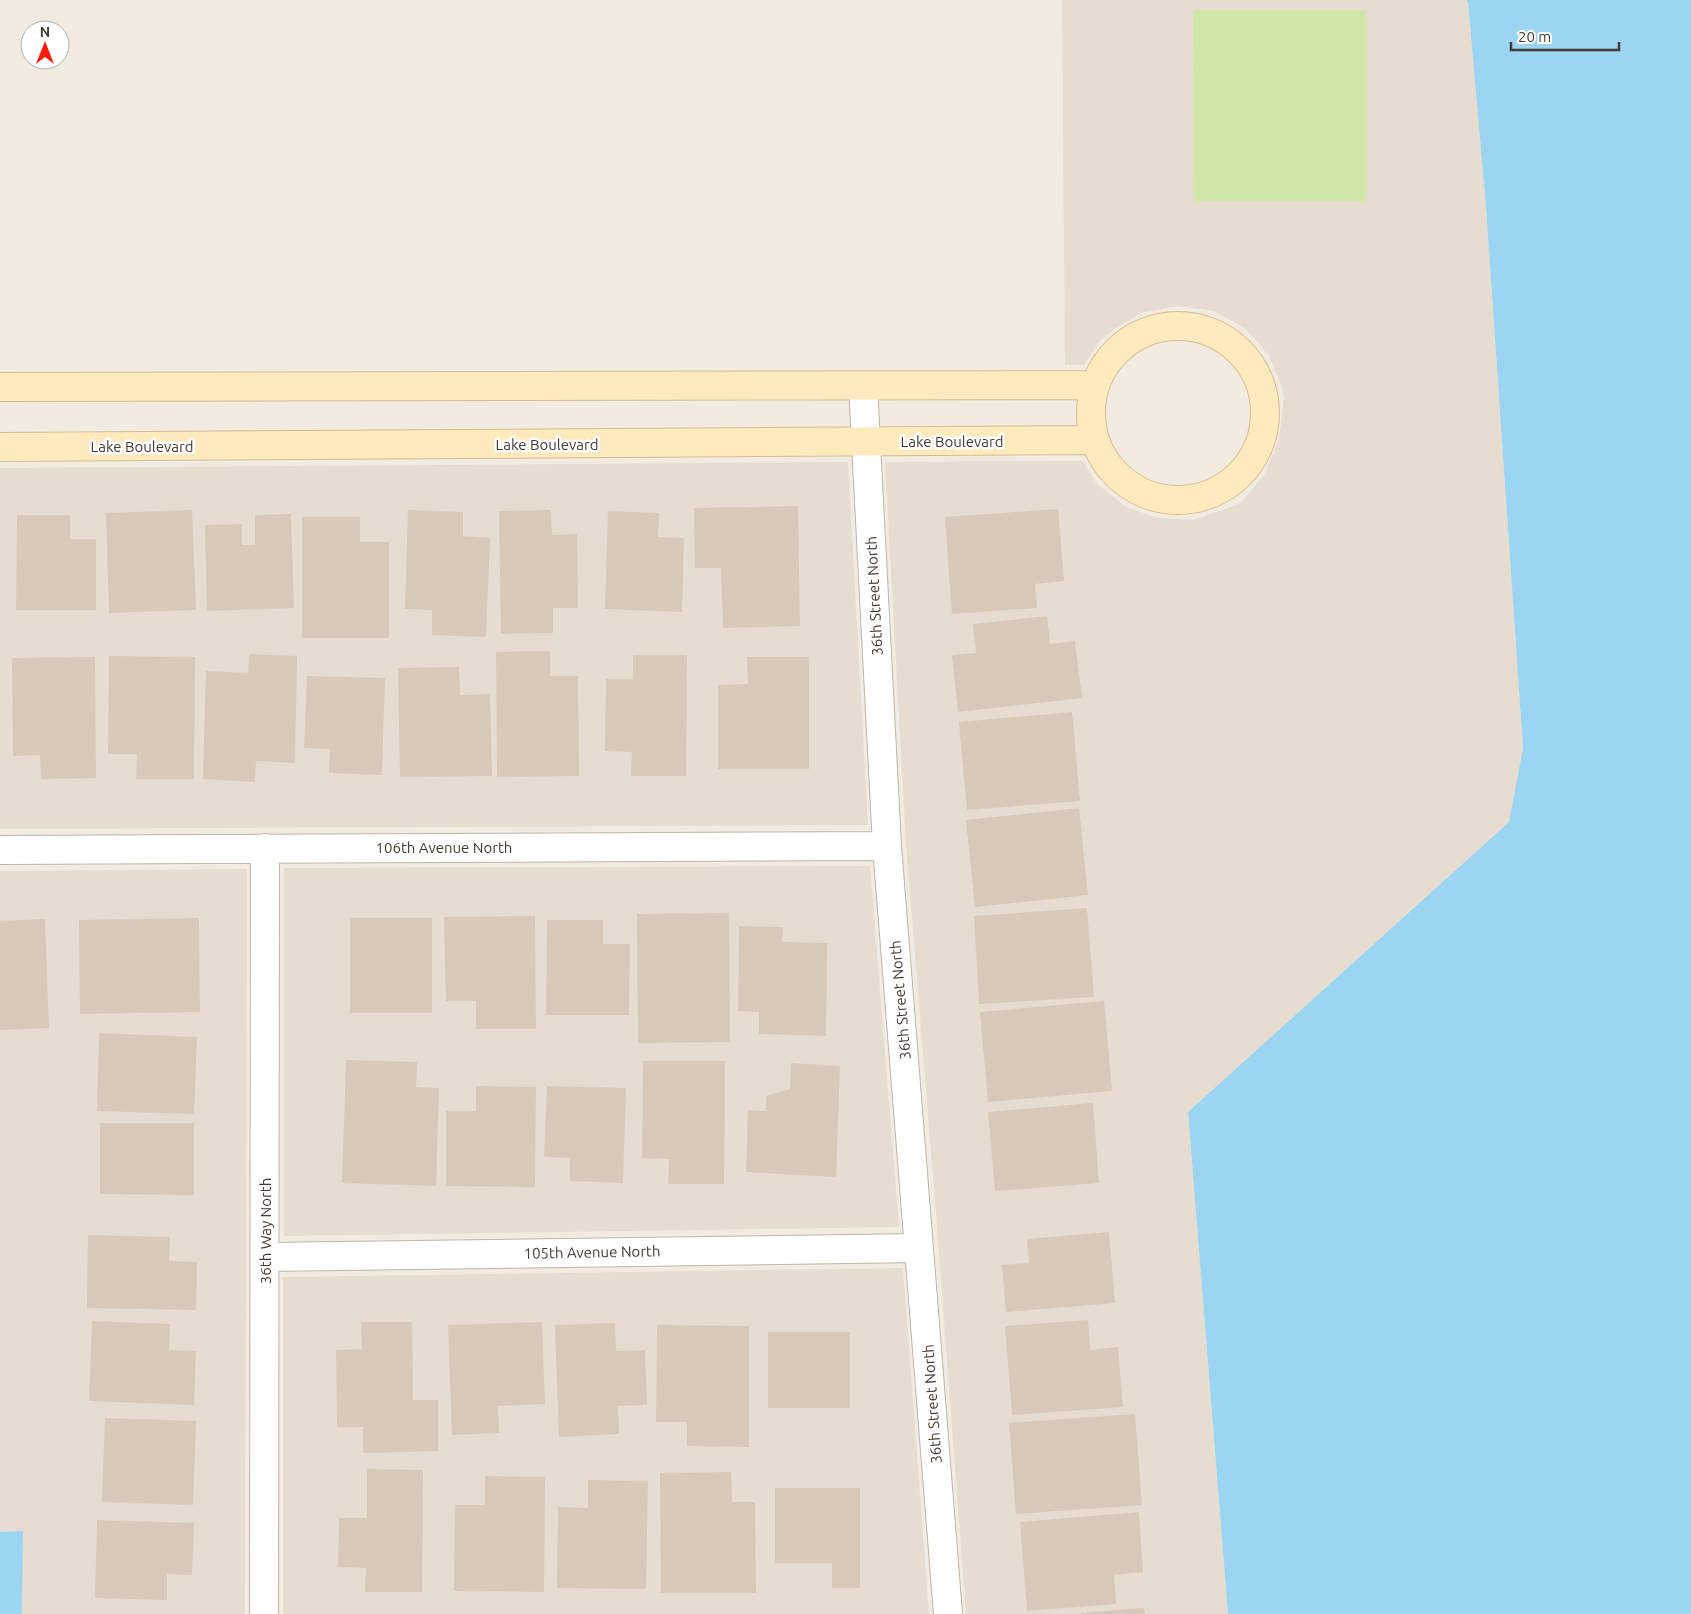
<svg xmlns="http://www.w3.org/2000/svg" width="1691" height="1614" viewBox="0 0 1691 1614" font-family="Ubuntu,sans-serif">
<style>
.residential{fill:#e6ddd0}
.green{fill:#d0e7a9}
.water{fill:#9bd5f1}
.building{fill:#d6c9ba}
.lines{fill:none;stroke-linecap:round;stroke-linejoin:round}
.street-casing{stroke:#c0b5a7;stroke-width:30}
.secondary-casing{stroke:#d3bc90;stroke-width:30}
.street{stroke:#fff;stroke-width:28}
.secondary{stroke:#ffeabe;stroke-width:28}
.labels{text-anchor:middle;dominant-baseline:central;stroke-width:5;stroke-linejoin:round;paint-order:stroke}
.street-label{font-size:15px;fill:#433b32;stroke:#fff}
</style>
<rect width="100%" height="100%" fill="#f1ebe2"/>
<!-- residential -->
<path class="residential" d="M1062,0H1466L1468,2L1486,207L1523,748L1509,822L1188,1112L1228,1614H966L937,1227L906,844L885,462L1083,461L1097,484L1126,507L1158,518L1193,520L1234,506L1242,501L1264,475L1279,440L1284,398L1282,387L1269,356L1245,328L1214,311L1179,306L1143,312L1114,329L1098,343L1084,365H1065Z
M848,462L868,825L0,829V468Z
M870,866L899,1227L284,1236V868Z
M247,869L245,1614H22L23,1532H0V871Z
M903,1268L929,1614H283V1277Z"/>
<!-- green -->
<path class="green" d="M1193,10H1366V201H1194Z"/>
<!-- water -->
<path class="water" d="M1466,0H1691V1614H1228L1188,1112L1509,822L1523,748L1486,207L1468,2Z
M23,1531L22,1614H0V1532Z"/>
<!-- building -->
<path class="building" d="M798,506L800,626L723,628L721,568H695L694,508Z
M1058,509L1064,581L1035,584L1037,608L952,614L945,517Z
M192,510L196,610L109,613L106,513Z
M408,510L463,512V536L490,538L486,637L432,635V610L405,609Z
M551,510L552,535L577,534L578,608H553V633L501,634L499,511Z
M608,511L659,513L658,537L684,538L682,612L605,609Z
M291,514L294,608L207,611L205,525L242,524V545H255V515Z
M17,515H70V539H96V610H16Z
M302,517H360V542H389V638H302Z
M1047,616L1050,644L1075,641L1082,698L958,712L952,655L976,653L973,624Z
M550,651V676H578L579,776L497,777L496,652Z
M249,654L297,656L295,763L256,761L255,782L203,779L206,671L248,673Z
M633,655H687L686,776H631L632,752L605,751L606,679H633Z
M109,656L195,657L194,779H136L137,754H108Z
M95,657L96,778L41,779L40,755L13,756L12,658Z
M747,657H809V769H718V685L748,684Z
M459,667L460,695L490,694L492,776L400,777L398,668Z
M307,676L385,678L382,775L329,773L330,749L304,748Z
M1072,712L1080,801L967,810L959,722Z
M1079,808L1088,895L975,907L966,820Z
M1087,908L1094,997L979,1004L974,916Z
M729,913L730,1042L638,1043L637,914Z
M535,916L536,1029H476V1001H446L444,917Z
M199,918L200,1012L80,1014L79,920Z
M350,918H432V1013H350Z
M45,919L49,1028L0,1030V921Z
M547,920H603V944H630L629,1015H546Z
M739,926L783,927L782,942L827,943L826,1036L759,1034V1012L738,1011Z
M1104,1001L1112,1091L988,1102L980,1012Z
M99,1033L197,1037L194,1114L97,1111Z
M346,1060L417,1062L416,1087L439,1088L436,1186L342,1183Z
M643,1061H725L724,1184H668L669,1159L642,1158Z
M791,1063L840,1066L836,1177L746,1172L748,1110L766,1111V1096L790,1089Z
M476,1086L536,1087L535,1187L446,1186V1111H476Z
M547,1086L626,1088L623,1183L570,1181V1158L544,1157Z
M1093,1103L1099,1183L995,1191L988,1112Z
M100,1123H194V1195L100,1194Z
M1109,1232L1115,1303L1006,1312L1002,1265L1029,1263L1027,1239Z
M88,1235L170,1237L169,1261L197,1262L196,1310L87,1308Z
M1088,1320L1090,1350L1118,1347L1123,1407L1012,1415L1005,1326Z
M92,1321L170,1324L169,1350L196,1351L194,1405L89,1401Z
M361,1322H412L413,1400H438V1451L363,1453V1427H337L336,1350L362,1349Z
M542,1322L545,1404L498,1406L499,1433L452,1435L448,1325Z
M615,1323L616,1351L645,1350L647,1405L618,1406L619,1434L559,1437L555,1325Z
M657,1325L749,1326V1447L687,1446V1422H656Z
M768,1332H850V1408H768Z
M1135,1414L1142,1505L1016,1514L1009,1423Z
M105,1418L196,1421L193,1505L102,1502Z
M367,1469L423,1470L422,1592H365L366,1568L338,1567L339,1518H367Z
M731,1472L732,1502H755L756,1593H661L660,1473Z
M485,1476L545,1477L544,1592L454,1591L455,1505H485Z
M588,1480L648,1481L646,1589L557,1588L558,1507L588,1508Z
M775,1488H860V1588H832V1563H775Z
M1139,1512L1143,1572L1114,1575L1116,1604L1027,1611L1020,1522Z
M97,1520L194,1523L192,1575L167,1574V1600L95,1598Z
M1144,1608L1145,1614H1081V1613Z"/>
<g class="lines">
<!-- street casing -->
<g class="street-casing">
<path id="street" d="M863,386L887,846L948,1614
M0,850L887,846
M265,1257L919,1248
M264,1614L265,848"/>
</g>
<!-- secondary casing -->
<g class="secondary-casing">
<path id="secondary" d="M1091 413a87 87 0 1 1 174 0a87 87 0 1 1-174 0Z
M0,387L1093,385
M0,447L1093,440"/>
</g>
<!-- street -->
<use href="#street" class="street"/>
<!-- secondary -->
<use href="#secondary" class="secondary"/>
</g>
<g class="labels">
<!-- street labels -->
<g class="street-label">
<text x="952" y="441">Lake Boulevard</text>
<text x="547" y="444">Lake Boulevard</text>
<text x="142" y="446">Lake Boulevard</text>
<text transform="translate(874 596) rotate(-93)">36th Street North</text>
<text x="444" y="847">106th Avenue North</text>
<text transform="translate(900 1000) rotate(-95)">36th Street North</text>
<text transform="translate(265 1231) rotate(-90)">36th Way North</text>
<text transform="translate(592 1252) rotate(-1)">105th Avenue North</text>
<text transform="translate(932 1404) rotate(-94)">36th Street North</text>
</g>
</g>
<!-- north arrow -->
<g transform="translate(45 45)"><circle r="24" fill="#ffffff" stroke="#b4b1ad"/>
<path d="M0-4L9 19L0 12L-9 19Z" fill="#ff1b0b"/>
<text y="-8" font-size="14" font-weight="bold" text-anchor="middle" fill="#433b32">N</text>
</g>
<!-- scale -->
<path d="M1511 42v8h108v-8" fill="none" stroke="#433b32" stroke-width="2.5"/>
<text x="1518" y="42" font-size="15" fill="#433b32" stroke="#ffffff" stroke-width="4" paint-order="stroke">20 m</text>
</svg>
